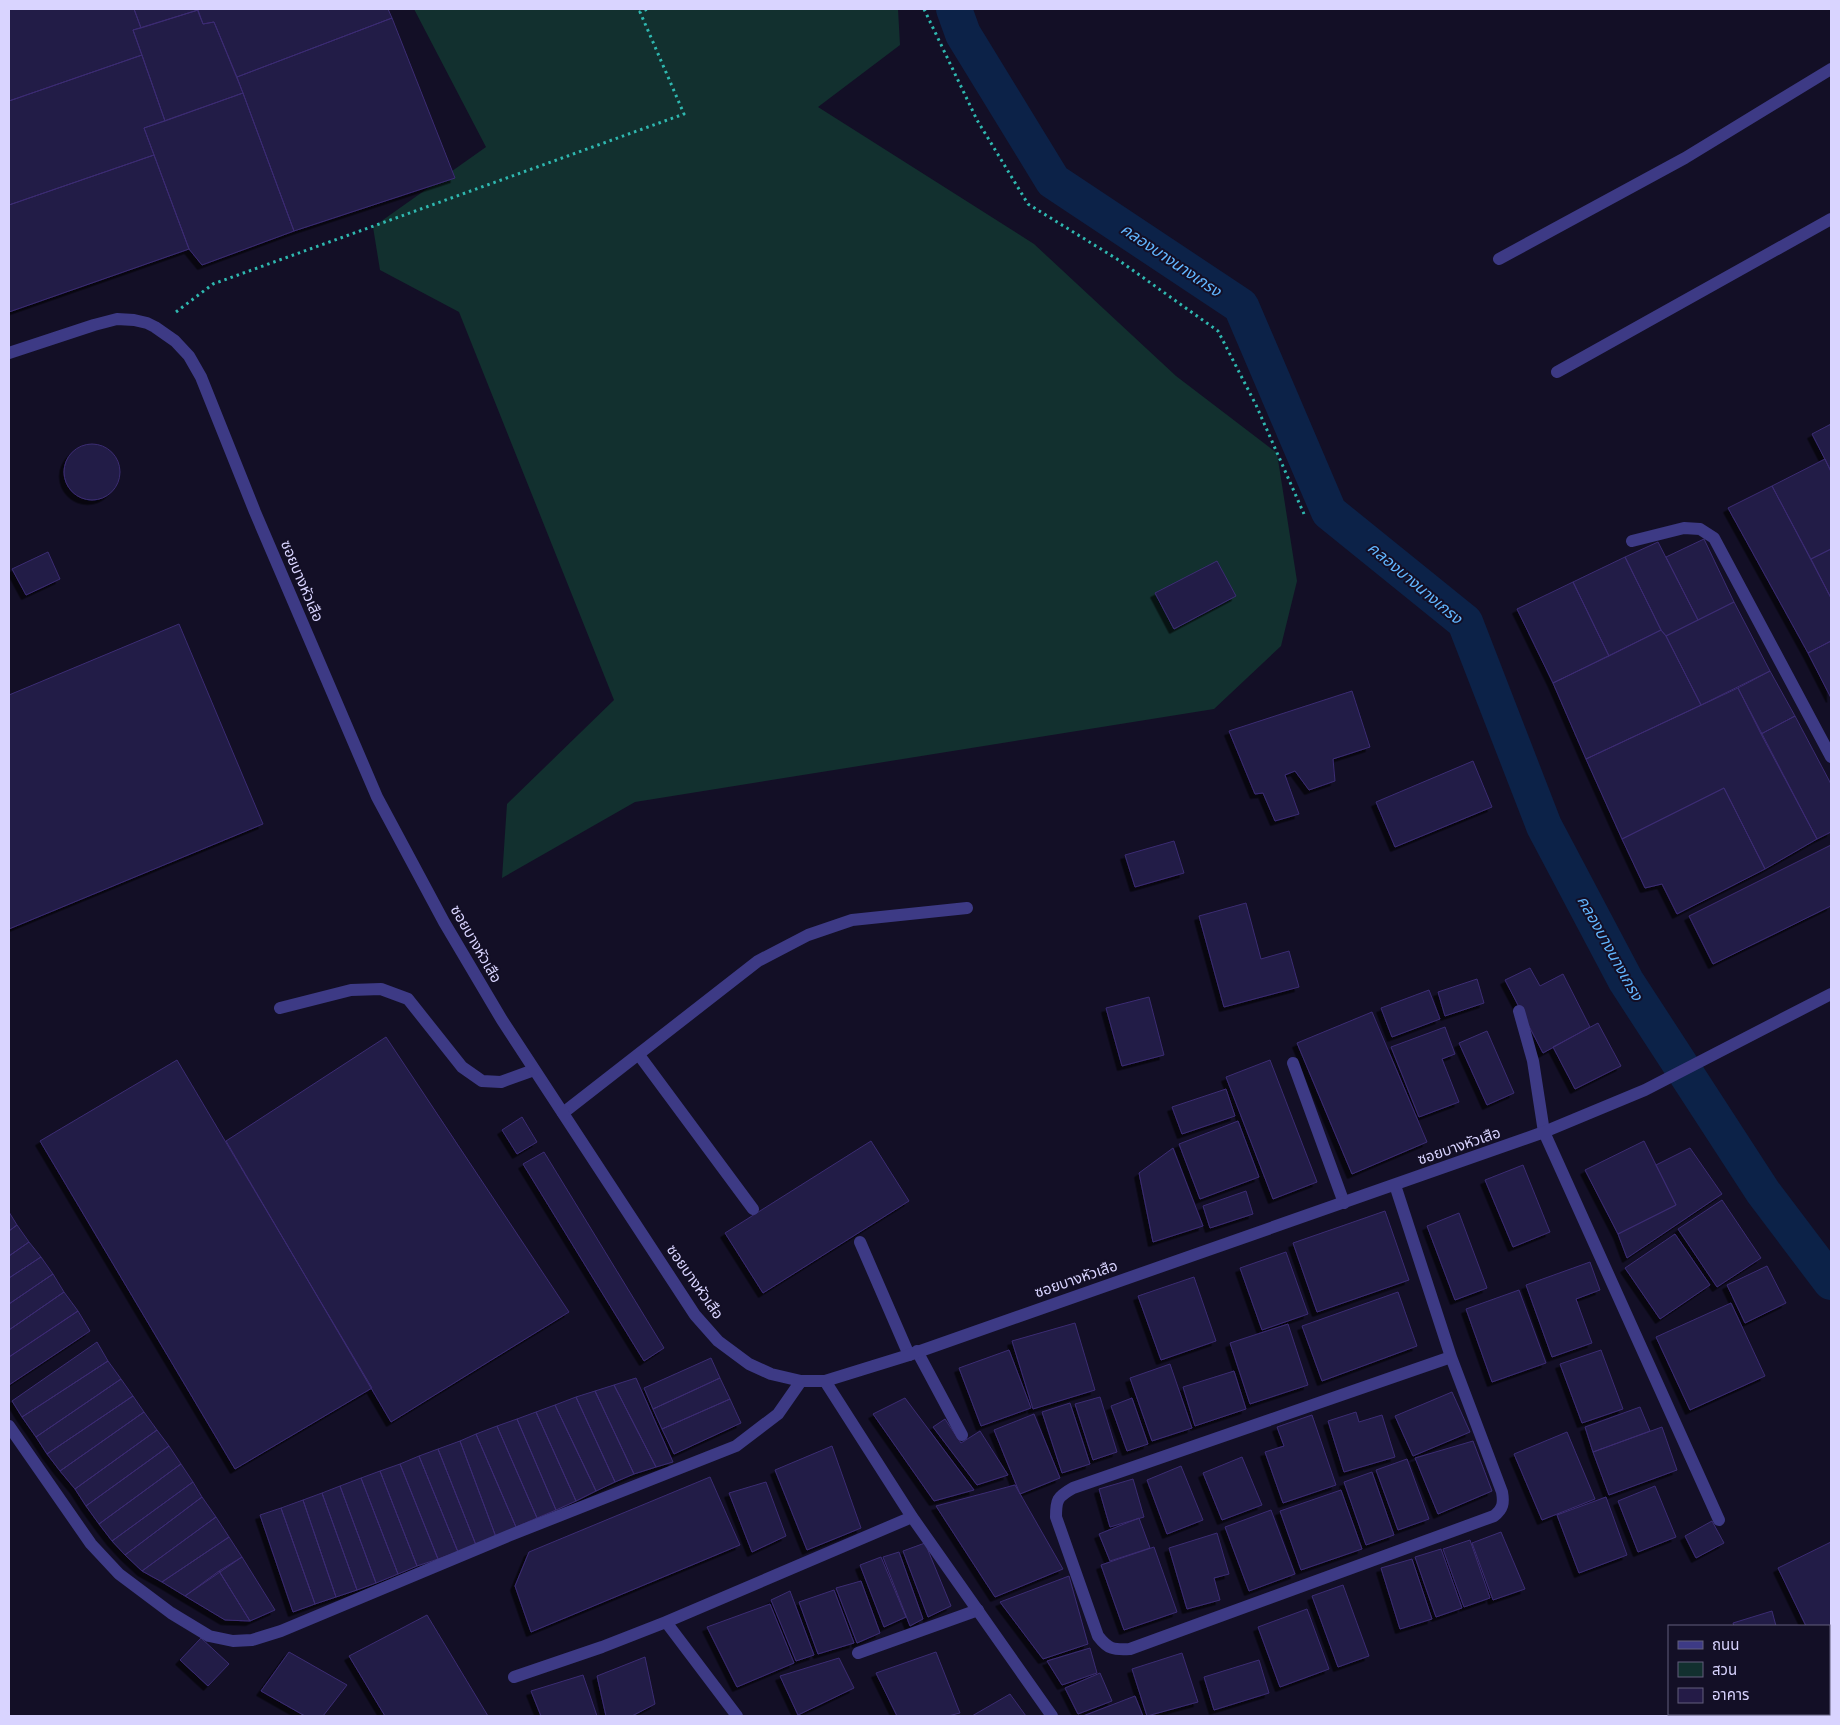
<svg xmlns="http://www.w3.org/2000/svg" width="1840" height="1725" viewBox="0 0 1840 1725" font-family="Karla,'Noto Sans Thai',sans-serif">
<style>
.green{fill:#12302f}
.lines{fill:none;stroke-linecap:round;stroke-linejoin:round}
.canal{stroke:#0c2248;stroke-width:36}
.building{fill:#241b47;stroke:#3b2d73;filter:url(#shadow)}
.path{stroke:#2fb8b0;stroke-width:3;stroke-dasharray:2.5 4;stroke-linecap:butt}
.lane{stroke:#3d3a85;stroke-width:12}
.street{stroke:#3d3a85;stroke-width:12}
.labels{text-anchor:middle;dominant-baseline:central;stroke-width:4;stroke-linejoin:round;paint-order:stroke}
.street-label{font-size:15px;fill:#d9d4ff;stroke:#130f26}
.water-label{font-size:16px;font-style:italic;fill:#62b6ff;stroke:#130f26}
</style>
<defs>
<filter id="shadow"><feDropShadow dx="-4.5" dy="4.5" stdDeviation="0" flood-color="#0009"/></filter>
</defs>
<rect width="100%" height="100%" fill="#130f26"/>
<!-- green -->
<path class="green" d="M414,9H898L900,45L818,107L1034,244L1176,376L1277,453L1297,581L1281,646L1214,709L635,802L502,878L507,804L614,700L459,312L380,270L373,227L486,147Z"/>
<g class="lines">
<!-- canal -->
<path class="canal" d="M954,9L963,34L1053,181L1241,306L1329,512L1465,622L1544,826L1626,981L1763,1192L1831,1282"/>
</g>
<!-- building -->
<path class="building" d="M9,9H134L141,28L133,30L142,55L9,101Z
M134,9H197L198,10L141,28Z
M197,9H388L392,18L237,77L214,22L203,24Z
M198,10L203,24L214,22L243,93L165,121L133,30Z
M392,18L455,178L294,231L237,77Z
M142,55L165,121L144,128L154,155L9,205V101Z
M243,93L294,231L202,265L189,249L144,128Z
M154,155L189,249L9,312V205Z
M1831,424V471L1812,434Z
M64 472a28 28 0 1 1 56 0a28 28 0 1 1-56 0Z
M1825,459L1831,472V549L1811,559L1772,486Z
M1772,486L1831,598V641L1808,653L1728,508Z
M1704,539L1734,602L1698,620L1666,557Z
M1658,542L1698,620L1666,636L1661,630L1625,557Z
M1831,549V598L1811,559Z
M48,552L60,579L26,595L12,569Z
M1625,557L1661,630L1609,656L1573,582Z
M1217,561L1236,596L1174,629L1155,593Z
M1573,582L1609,656L1553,683L1517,609Z
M1734,602L1770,671L1701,705L1666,636Z
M179,624L263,824L9,929V695Z
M1661,630L1666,636L1701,705L1586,759L1553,683Z
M1831,641V698L1808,653Z
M1770,671L1795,716L1761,734L1738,688Z
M1738,688L1817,839L1765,869L1724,788L1622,839L1586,759Z
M1352,691L1370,747L1333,759L1335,781L1309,790L1295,771L1285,775L1299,814L1275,821L1263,793L1255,794L1229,731Z
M1795,716L1831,784V832L1817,839L1761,734Z
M1473,761L1492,807L1395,847L1376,802Z
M1724,788L1765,869L1677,914L1662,884L1645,888L1622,839Z
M1174,841L1184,873L1135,887L1125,855Z
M1831,845V906L1713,964L1689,916Z
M1246,903L1261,959L1289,951L1299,987L1224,1007L1199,916Z
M1530,968L1540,986L1563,974L1590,1027L1543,1053L1505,980Z
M1477,979L1484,1003L1445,1016L1438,992Z
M1429,990L1440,1019L1392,1037L1381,1008Z
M1149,997L1164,1055L1122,1066L1106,1008Z
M1372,1012L1427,1142L1352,1174L1297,1043Z
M1598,1023L1621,1066L1575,1089L1553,1047Z
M1445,1027L1455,1054L1442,1059L1459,1102L1419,1117L1391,1047Z
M1487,1031L1514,1093L1487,1105L1459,1043Z
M386,1037L569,1312L391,1422L226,1141Z
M177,1060L372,1388L235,1469L40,1141Z
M1270,1060L1317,1182L1273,1199L1226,1077Z
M1226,1089L1235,1116L1182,1134L1172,1107Z
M522,1117L537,1142L517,1154L502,1130Z
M1238,1121L1259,1177L1200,1199L1179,1144Z
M871,1141L909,1201L763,1293L725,1233Z
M1644,1141L1676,1205L1618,1234L1585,1170Z
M1173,1148L1203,1226L1153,1242L1139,1173Z
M1690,1148L1722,1194L1627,1258L1618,1234L1676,1205L1656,1165Z
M544,1152L664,1348L644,1361L523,1164Z
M1523,1165L1550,1232L1513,1247L1485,1180Z
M1246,1191L1253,1214L1210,1228L1203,1206Z
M1722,1200L1761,1258L1717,1287L1678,1229Z
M1385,1211L1409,1280L1317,1312L1293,1243Z
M9,1212L17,1225L9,1231Z
M1459,1213L1487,1288L1455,1300L1427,1226Z
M17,1225L29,1242L9,1256V1231Z
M1675,1234L1710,1285L1660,1319L1625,1268Z
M29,1242L41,1257L9,1278V1256Z
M1286,1252L1308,1314L1262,1330L1240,1268Z
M41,1257L53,1274L9,1304V1278Z
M1590,1262L1600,1290L1576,1299L1592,1343L1552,1357L1526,1285Z
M1767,1266L1786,1303L1745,1323L1727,1285Z
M53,1274L64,1292L9,1330V1304Z
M1194,1277L1216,1341L1161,1360L1138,1296Z
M1519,1290L1546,1363L1492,1382L1466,1309Z
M64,1292L78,1311L9,1357V1330Z
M1398,1292L1417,1346L1322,1381L1302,1326Z
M1731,1303L1765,1376L1690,1410L1656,1337Z
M78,1311L90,1331L9,1385V1357Z
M1075,1323L1095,1390L1033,1409L1012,1341Z
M1288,1324L1308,1385L1250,1404L1230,1343Z
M97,1342L108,1361L22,1417L12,1401Z
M1009,1350L1031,1408L981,1426L959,1368Z
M1601,1350L1623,1409L1582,1423L1560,1364Z
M711,1358L720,1378L653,1409L644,1388Z
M108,1361L121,1379L36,1437L22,1417Z
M1170,1364L1192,1428L1152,1441L1130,1378Z
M1234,1371L1246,1409L1195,1426L1183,1387Z
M636,1378L673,1462L656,1467L614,1385Z
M720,1378L730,1399L662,1429L653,1409Z
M121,1379L133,1396L47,1454L36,1437Z
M614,1385L656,1467L634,1474L595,1391Z
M595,1391L634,1474L615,1482L576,1397Z
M1452,1392L1470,1432L1413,1456L1395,1416Z
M133,1396L144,1412L60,1471L47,1454Z
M576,1397L615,1482L596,1491L555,1405Z
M1100,1397L1117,1452L1093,1460L1075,1404Z
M905,1398L974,1490L934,1501L873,1414Z
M1132,1398L1148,1444L1127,1451L1111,1406Z
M730,1399L741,1423L674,1454L662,1429Z
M1070,1403L1090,1464L1062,1473L1042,1412Z
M555,1405L596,1491L576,1501L536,1412Z
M1640,1407L1650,1431L1593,1452L1585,1427Z
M144,1412L157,1430L75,1489L60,1471Z
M536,1412L576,1501L556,1510L517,1419Z
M1356,1412L1359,1422L1382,1415L1395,1457L1344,1472L1328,1421Z
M1034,1414L1060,1478L1020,1494L994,1430Z
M1312,1415L1336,1485L1283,1503L1265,1452L1284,1446L1277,1427Z
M517,1419L556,1510L537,1518L497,1426Z
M945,1419L961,1443L980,1431L1008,1475L977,1485L933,1427Z
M497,1426L537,1518L516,1527L476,1434Z
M1662,1427L1677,1470L1609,1495L1593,1452Z
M157,1430L169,1446L86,1506L75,1489Z
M1567,1432L1595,1499L1542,1520L1514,1454Z
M476,1434L516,1527L496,1537L460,1441Z
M460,1441L496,1537L476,1545L438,1449Z
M1473,1441L1492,1491L1438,1514L1415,1458Z
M169,1446L181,1464L99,1524L86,1506Z
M832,1446L861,1528L807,1550L775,1470Z
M438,1449L476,1545L458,1552L419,1456Z
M419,1456L458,1552L438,1559L400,1464Z
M1242,1457L1262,1505L1222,1520L1203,1473Z
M1407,1459L1429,1519L1398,1530L1376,1470Z
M181,1464L193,1482L112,1541L99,1524Z
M400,1464L438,1559L417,1566L380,1471Z
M1181,1466L1203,1520L1167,1534L1147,1480Z
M380,1471L417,1566L398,1574L361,1478Z
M1372,1472L1394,1535L1366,1545L1344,1482Z
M710,1477L740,1545L531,1632L515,1586L529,1552Z
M361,1478L398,1574L376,1583L340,1486Z
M1133,1479L1144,1517L1110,1527L1099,1489Z
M193,1482L202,1497L125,1555L112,1541Z
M766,1482L786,1536L752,1552L729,1493Z
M1015,1485L1063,1569L995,1597L936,1506Z
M340,1486L376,1583L357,1590L322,1493Z
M1655,1486L1676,1537L1638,1552L1618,1501Z
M1341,1490L1362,1549L1301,1570L1280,1511Z
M322,1493L357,1590L336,1597L303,1500Z
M202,1497L216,1517L142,1571L125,1555Z
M1606,1497L1627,1555L1579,1573L1557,1515Z
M303,1500L336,1597L315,1604L281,1508Z
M281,1508L315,1604L293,1612L260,1515Z
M1271,1510L1295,1574L1249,1591L1225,1527Z
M216,1517L229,1537L162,1582L142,1571Z
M1139,1518L1150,1548L1110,1561L1099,1534Z
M1712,1521L1724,1543L1696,1558L1685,1536Z
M1501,1532L1525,1589L1493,1600L1472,1543Z
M1217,1533L1229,1574L1214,1578L1220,1600L1187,1609L1169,1548Z
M229,1537L242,1557L185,1596L162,1582Z
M1470,1540L1490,1598L1464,1607L1443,1549Z
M1831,1542V1638L1829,1640V1626H1806L1778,1568Z
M925,1543L951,1606L928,1617L903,1551Z
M1154,1547L1177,1612L1124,1630L1101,1565Z
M1441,1549L1462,1608L1436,1617L1415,1557Z
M899,1552L923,1619L910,1626L883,1557Z
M242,1557L275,1610L250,1621L219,1571Z
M881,1557L906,1617L884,1627L860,1565Z
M1412,1559L1432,1619L1400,1629L1381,1568Z
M219,1571L250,1621L225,1620L185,1596Z
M1069,1576L1088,1644L1043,1659L1000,1602Z
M861,1581L880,1633L857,1643L836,1588Z
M1343,1585L1369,1656L1338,1667L1312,1596Z
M834,1590L854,1643L818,1654L799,1602Z
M790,1591L814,1655L796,1661L771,1600Z
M770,1604L794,1663L737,1687L707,1627Z
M1307,1609L1329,1669L1280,1687L1258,1627Z
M1772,1611L1776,1626H1734L1733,1623Z
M427,1615L488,1716H385L349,1656Z
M201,1638L229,1664L208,1686L180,1660Z
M1090,1648L1097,1673L1062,1685L1047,1661Z
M289,1652L347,1685L323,1716H305L261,1691Z
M936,1652L960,1713L948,1716H897L876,1673Z
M1182,1653L1198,1702L1147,1716L1132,1669Z
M645,1657L655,1704L632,1716H606L597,1676Z
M839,1658L854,1688L798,1715L780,1676Z
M1259,1660L1269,1693L1214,1710L1204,1677Z
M1100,1673L1112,1701L1078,1714L1065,1688Z
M583,1675L597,1716H541L531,1691Z
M1010,1694L1026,1716H972Z
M1135,1696L1143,1716H1083Z"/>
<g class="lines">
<!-- path -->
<path class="path" d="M924,9L977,120L1028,204L1117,259L1218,331L1256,405L1304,514
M176,312L213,284L684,114L640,12L648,9"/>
<!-- lane -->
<path class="lane" d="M280,1008L351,990L381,989L408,999L462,1067L482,1081L501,1082L534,1070
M1519,1011L1533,1061L1544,1132
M639,1055L753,1209
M1293,1063L1344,1203
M563,1113L758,961L808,935L852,920L967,908
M860,1242L909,1355
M917,1351L962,1435
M858,1653L978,1610"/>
<!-- street -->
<path class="street" d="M1499,259L1685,158L1831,69
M9,353L94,325L117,319L134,320L147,323L155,327L175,341L189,356L201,377L255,512L377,797L444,922L502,1020L695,1315L718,1341L749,1364L771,1374L801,1381H825L909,1355L1544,1132L1645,1090L1831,994
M1557,372L1831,219
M1632,541L1684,528L1700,529L1714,538L1831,757
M1544,1132L1719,1520
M1395,1185L1451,1357L1502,1492C1504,1503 1503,1509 1494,1516L1130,1649C1113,1650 1108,1649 1098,1636L1056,1517C1056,1500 1057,1497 1073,1488L1451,1357
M825,1381L912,1517L1052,1716
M9,1426L91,1544L119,1574L171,1613L209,1636L233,1641L252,1640L281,1631L508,1536L736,1446L778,1414L801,1381
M666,1622L912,1517
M514,1677L602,1647L666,1622L737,1716"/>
</g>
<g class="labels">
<!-- street labels -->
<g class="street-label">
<text transform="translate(302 581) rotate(67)">ซอยบางหัวเสือ</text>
<text transform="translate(476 944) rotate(60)">ซอยบางหัวเสือ</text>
<text transform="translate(1459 1146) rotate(-19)">ซอยบางหัวเสือ</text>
<text transform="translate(1076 1279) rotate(-19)">ซอยบางหัวเสือ</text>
<text transform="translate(695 1282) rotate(55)">ซอยบางหัวเสือ</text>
</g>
<!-- water labels -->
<g class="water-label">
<text transform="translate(1171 260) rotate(34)">คลองบางนางเกรง</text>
<text transform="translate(1415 583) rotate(40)">คลองบางนางเกรง</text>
<text transform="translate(1610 948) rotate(61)">คลองบางนางเกรง</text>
</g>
</g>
<!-- border -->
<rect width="1840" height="1725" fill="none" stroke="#d9d4ff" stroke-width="20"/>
<!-- legend -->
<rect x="1668" y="1625" width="162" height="90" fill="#130f26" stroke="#625e7d"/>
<rect x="1678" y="1641" width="25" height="8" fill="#3d3a85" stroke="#625e7d"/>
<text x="1712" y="1650" font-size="15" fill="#d9d4ff">ถนน</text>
<rect x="1678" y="1662" width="25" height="15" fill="#12302f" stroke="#625e7d"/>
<text x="1712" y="1675" font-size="15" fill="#d9d4ff">สวน</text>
<rect x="1678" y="1688" width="25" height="15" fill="#241b47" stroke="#625e7d"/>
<text x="1712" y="1700" font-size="15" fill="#d9d4ff">อาคาร</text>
</svg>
